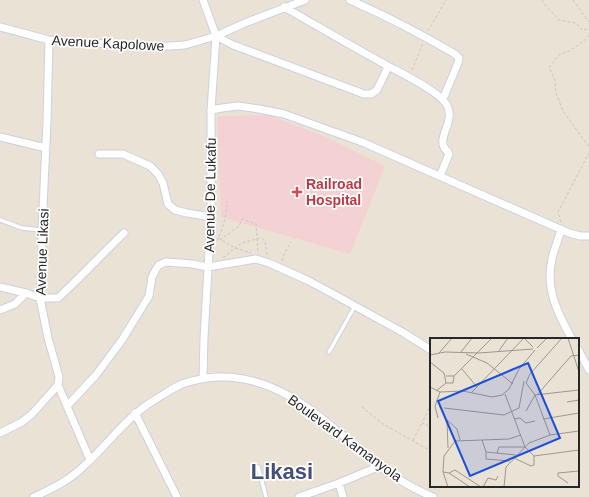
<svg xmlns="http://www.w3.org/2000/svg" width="589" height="497" viewBox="0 0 589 497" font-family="Helvetica,sans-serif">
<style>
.medical{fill:#f4d2d4}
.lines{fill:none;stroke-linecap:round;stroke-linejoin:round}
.lane-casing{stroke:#cbd0e2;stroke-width:5.5}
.street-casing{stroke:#cbd0e2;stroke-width:9}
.path{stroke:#c7c7c7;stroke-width:1;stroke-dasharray:3 2;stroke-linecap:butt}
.lane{stroke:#fff;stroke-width:3.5}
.street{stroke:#fff;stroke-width:7}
.health-dot{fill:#e0444e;stroke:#fff;stroke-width:1.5}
.labels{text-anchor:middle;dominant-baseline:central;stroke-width:3.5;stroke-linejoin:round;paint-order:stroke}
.street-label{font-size:14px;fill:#272727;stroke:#fff}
.health-label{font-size:14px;font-weight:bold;fill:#be3a42;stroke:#fff;text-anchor:start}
.town-label{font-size:22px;font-weight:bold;fill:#444f7a;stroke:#fff}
.inset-road{fill:none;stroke:#9d9790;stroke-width:1}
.view{fill:#1d4ed8;fill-opacity:0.15;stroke:#1d4ed8;stroke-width:2}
.inset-edge{fill:none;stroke:#272727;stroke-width:2}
</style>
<rect width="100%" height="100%" fill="#ebe2d6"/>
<!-- medical -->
<path class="medical" d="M269,115L326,137L385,166L350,254L221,217L217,116Z"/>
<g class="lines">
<!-- lane casing -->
<g class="lane-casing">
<path id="lane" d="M0,220L22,228L41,230
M329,352L355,306
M258,467L266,497"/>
</g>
<!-- street casing -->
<g class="street-casing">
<path id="street" d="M203,0L216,36L211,110V217L204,338L203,378
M350,0C386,16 421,34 455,54L459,58L458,63L443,99
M284,7C319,27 353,47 388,66C403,74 432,88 443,100C462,120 431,138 448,152L449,154L440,176
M0,27L49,40L153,47L185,45L216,36L245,23L305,0
M216,36L233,45L364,94H371L377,90L388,67
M211,110L222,108L238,106L259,109L284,114L362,142L569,233L580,236H589
M0,137L46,148
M99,154H123L150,166L158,174L163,183L168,204L175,210L187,213L211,217
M561,229C559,239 554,249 552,259C545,289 558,314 572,339
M0,287L26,293L40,298H58C81,277 102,254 124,233
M0,310L15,304L26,293
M578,349L589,370
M58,385L90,460
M67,406L96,375L122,340L149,296L152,277L156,269L159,265L166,262L192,264L208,267L256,259L269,263L307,280L335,295L404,333L431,350
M135,413L177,497
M0,433L22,422L32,414L58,385L59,377L48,338L40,298L42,267V230L47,121L49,40
M339,483L343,497
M34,497C53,488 70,480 85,465C110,442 126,417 156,399C164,394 173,388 182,384C193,380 205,378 217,377C284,374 331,428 378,465C393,477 416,490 433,497
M299,497L339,483L380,466"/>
</g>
<!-- path -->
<path class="path" d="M542,0L545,5L559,20L576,23L582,30L589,29
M573,0L589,22
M428,31L446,0
M589,35L586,39L570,51L560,54L549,67L555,80L556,93L563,111L589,147
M412,70L423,43
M561,222L558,212L589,153
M218,238L235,248L251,253
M220,240L239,226L242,219L256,224L258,253
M217,241C223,228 227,215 227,201
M223,258L241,243L261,238L265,241L267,255
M282,261L284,254L291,242
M431,404L422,423L431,427
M362,407L383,424L431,451
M413,440L422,423"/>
<!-- lane -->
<use href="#lane" class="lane"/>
<!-- street -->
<use href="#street" class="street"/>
</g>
<!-- markers -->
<path class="health-dot" d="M295 186h4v4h4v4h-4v4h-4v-4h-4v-4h4z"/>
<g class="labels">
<!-- street labels -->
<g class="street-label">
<text transform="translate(108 43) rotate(3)">Avenue Kapolowe</text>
<text transform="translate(210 195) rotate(-89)">Avenue De Lukafu</text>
<text transform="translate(42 252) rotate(-88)">Avenue Likasi</text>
<text transform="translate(345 438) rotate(36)">Boulevard Kamanyola</text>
</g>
<!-- health labels -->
<g class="health-label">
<text x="306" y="184">Railroad<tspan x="306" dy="16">Hospital</tspan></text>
</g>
<!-- town labels -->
<g class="town-label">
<text x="282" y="471">Likasi</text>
</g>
</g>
<!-- overview -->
<g transform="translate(430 338)">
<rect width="149" height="149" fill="#ebe2d6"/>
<path class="inset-road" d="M94,0L103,9M138,0L149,34M107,10L117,0M31,14L42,0M68,14L78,0M9,15L22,0M36,16L57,25L83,46M0,17L15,14L49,15L103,11M0,24L14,35L16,45H23L24,38H16M32,31L47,49M24,38L62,0M0,49L10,54L33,53L62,59L72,57L79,51L89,31L105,12M6,53L16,45M42,54L94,0M75,56L95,109L104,118L149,112M107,57L141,18L149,17M137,64L149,62M14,70L74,77L89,70L94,43M96,73L105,57L149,52M8,80L5,68L10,54M15,80L27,91L30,102M84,81L90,80L96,85L105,83M113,81L149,75M17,84L18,110M120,97L105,57L96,45L100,36L132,0M52,102L56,114L86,117M56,114V121L80,123M67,115L69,109H95M84,120L101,128L104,127V118M13,134L19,135L25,132L51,149M19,135L40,149M138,145L128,138V135L149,133M18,149L13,134L14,118L25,103L79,101L91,97M53,149L58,140L66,142L68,138M74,149L76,129L99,105L120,97L149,93"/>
<path class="view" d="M98,25L130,100L40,138L8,63Z"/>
<rect width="149" height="149" class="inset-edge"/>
</g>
</svg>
